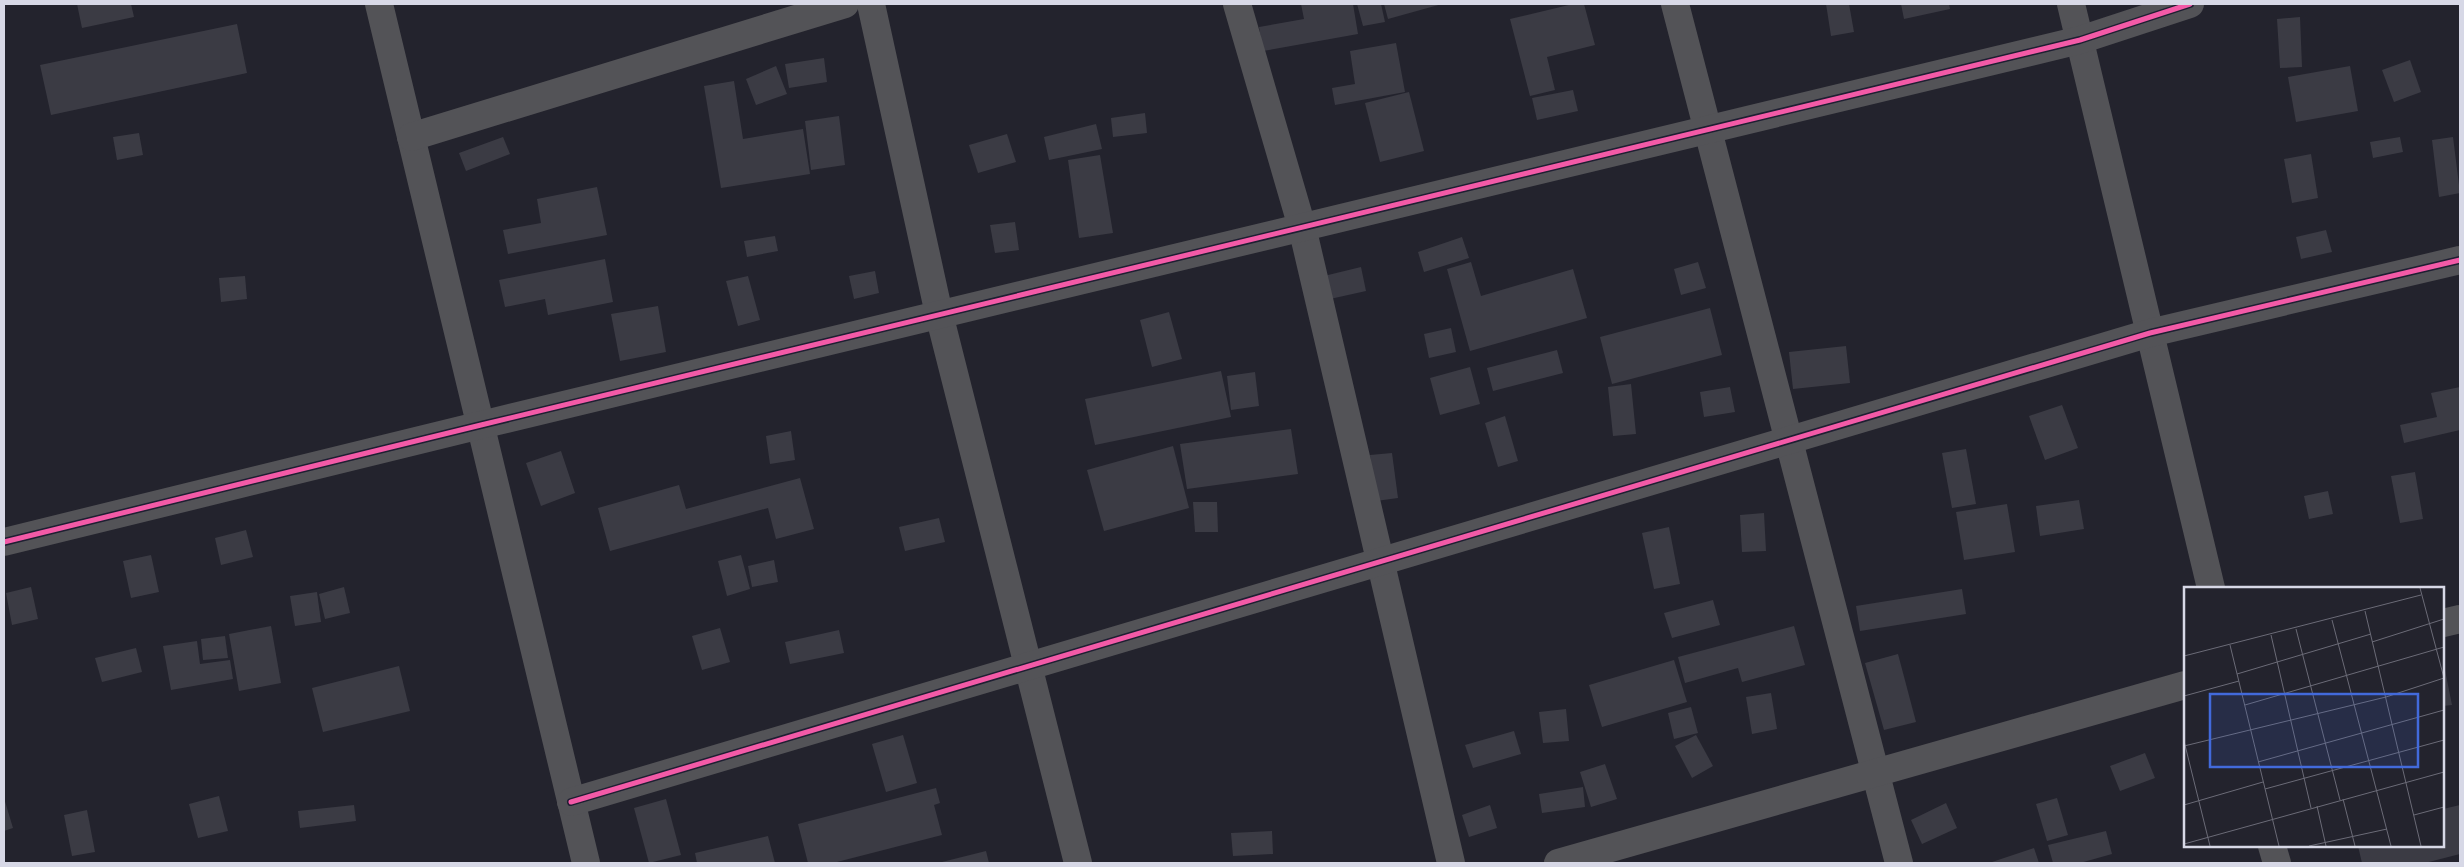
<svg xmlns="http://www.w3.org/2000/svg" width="2464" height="867" font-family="Ubuntu,sans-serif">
  <rect width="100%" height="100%" fill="#23232d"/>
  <g fill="#3b3b44">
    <polygon points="77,4 131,4 134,17 82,28"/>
    <polygon points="1301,4 1353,4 1358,34 1263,51 1259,27 1304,19"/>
    <polygon points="1357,4 1381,4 1385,22 1363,26"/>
    <polygon points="1384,4 1442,4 1388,19"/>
    <polygon points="1573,4 1584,4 1595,45 1547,57 1555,90 1530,96 1510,19"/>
    <polygon points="1826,4 1849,4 1854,32 1831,36"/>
    <polygon points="1901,4 1949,4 1950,9 1904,19"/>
    <polygon points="2300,17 2302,67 2280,68 2277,19"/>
    <polygon points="237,24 247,73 51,115 40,65"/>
    <polygon points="1396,43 1405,92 1335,105 1332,88 1355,84 1350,51"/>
    <polygon points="824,58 827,82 789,88 785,64"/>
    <polygon points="2410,60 2421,92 2394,102 2382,70"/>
    <polygon points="776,66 787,94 756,105 746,79"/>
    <polygon points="2350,66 2358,111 2296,122 2288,77"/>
    <polygon points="734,81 743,139 803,129 810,174 721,188 704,86"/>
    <polygon points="1573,90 1578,111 1537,120 1532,98"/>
    <polygon points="1409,92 1424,151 1380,162 1365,103"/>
    <polygon points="1145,113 1147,133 1113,137 1111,118"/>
    <polygon points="839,116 845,165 811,170 805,121"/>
    <polygon points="1096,124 1102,149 1049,160 1044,137"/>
    <polygon points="139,133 143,155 117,160 113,137"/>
    <polygon points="1007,134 1016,162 978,173 969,145"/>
    <polygon points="503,137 510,154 466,171 459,153"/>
    <polygon points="2400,137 2403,152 2373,158 2370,142"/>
    <polygon points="2453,137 2460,193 2439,197 2432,140"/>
    <polygon points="2311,154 2318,198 2292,203 2284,159"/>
    <polygon points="1100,155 1113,233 1079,238 1068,160"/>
    <polygon points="597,187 607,235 508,254 503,230 541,223 537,199"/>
    <polygon points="1015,222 1019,250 995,253 990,225"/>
    <polygon points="2326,230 2332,252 2301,259 2296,237"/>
    <polygon points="775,236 778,251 747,257 744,241"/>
    <polygon points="1462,237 1469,258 1424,272 1418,252"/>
    <polygon points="605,259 613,302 548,315 545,299 505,307 499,280"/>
    <polygon points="1471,262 1481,296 1573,269 1587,318 1470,351 1447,269"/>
    <polygon points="1698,262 1706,288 1681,295 1674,269"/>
    <polygon points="1361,267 1366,291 1330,299 1324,276"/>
    <polygon points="875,271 879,293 854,299 849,276"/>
    <polygon points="245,276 247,299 221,302 219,278"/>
    <polygon points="748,276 760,320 738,326 726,281"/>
    <polygon points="658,306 666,352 620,361 611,314"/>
    <polygon points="1710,308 1722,355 1612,384 1600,337"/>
    <polygon points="1169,312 1182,359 1152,367 1140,320"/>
    <polygon points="1451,328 1456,352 1429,358 1424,334"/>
    <polygon points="1846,346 1850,383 1793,389 1789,352"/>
    <polygon points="1557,350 1563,373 1493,391 1487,368"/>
    <polygon points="1470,367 1480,404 1440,415 1430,378"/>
    <polygon points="1221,371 1231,417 1095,445 1085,399"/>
    <polygon points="1255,372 1259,406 1231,410 1227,376"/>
    <polygon points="1631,384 1636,434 1613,436 1608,387"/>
    <polygon points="1730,387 1735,412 1704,417 1700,392"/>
    <polygon points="2460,387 2460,430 2404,443 2400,425 2437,417 2431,393"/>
    <polygon points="2062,405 2078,448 2045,460 2029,416"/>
    <polygon points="1505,416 1518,461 1498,467 1485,423"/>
    <polygon points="1291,429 1298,474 1187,489 1180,444"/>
    <polygon points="791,431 795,460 770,464 766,436"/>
    <polygon points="1173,446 1189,508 1104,531 1087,470"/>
    <polygon points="1966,449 1976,504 1952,508 1942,453"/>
    <polygon points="561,451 575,493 541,506 526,463"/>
    <polygon points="1392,453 1398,498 1376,501 1370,455"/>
    <polygon points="2415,472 2423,519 2400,523 2391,476"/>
    <polygon points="800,478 814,529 776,539 768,508 610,551 598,508 679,485 686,509"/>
    <polygon points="2328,491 2333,514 2309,519 2304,496"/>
    <polygon points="2079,500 2084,529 2040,536 2036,506"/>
    <polygon points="1193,502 1217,502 1218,532 1195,532"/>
    <polygon points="2007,504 2015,552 1964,560 1956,512"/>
    <polygon points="1764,513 1766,551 1742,552 1740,515"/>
    <polygon points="939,518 945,542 905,551 899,527"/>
    <polygon points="1669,527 1680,584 1654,589 1642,533"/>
    <polygon points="246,530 253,557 221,565 215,538"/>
    <polygon points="151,555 159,592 131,598 123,561"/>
    <polygon points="741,555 750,589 727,596 718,561"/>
    <polygon points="774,560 778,582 752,587 748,566"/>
    <polygon points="31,587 38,619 12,625 6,593"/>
    <polygon points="344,587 350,613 325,619 319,594"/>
    <polygon points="1962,589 1966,614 1860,631 1856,606"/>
    <polygon points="317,592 321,622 295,626 290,596"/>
    <polygon points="1713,600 1720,625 1672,638 1664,613"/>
    <polygon points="271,626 281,683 239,691 229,634"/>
    <polygon points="1794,626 1805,665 1742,682 1738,668 1685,683 1678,657"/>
    <polygon points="720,628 730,662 702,670 692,636"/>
    <polygon points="839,630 844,653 790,664 785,642"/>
    <polygon points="225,636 228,658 203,660 201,639"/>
    <polygon points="197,641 200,664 230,660 233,679 171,690 163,646"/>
    <polygon points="136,648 142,672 102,682 95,658"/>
    <polygon points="1898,654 1916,722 1884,730 1865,663"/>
    <polygon points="1674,660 1687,702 1602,727 1589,685"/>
    <polygon points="399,666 410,711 323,732 312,688"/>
    <polygon points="2445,670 2452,705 2443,706 2443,671"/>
    <polygon points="1771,693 1777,729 1752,734 1746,697"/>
    <polygon points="1691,707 1698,733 1674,739 1668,713"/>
    <polygon points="1566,709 1569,741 1543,743 1539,712"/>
    <polygon points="1514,731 1521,754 1473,768 1465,745"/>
    <polygon points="903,735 917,783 886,792 872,744"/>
    <polygon points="1696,735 1713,766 1692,778 1675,746"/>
    <polygon points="2145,753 2155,778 2120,791 2110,766"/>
    <polygon points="1605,764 1617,799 1591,807 1580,772"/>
    <polygon points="1583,787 1585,807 1542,813 1539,794"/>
    <polygon points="936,788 940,803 934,805 942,835 833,863 808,863 798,824"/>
    <polygon points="219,796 228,831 198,838 189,804"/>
    <polygon points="4,798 13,828 4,831"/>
    <polygon points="2057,798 2068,835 2047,841 2036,804"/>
    <polygon points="666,799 681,855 649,863 634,808"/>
    <polygon points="1946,803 1957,828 1922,844 1911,820"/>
    <polygon points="354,805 356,821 300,828 298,811"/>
    <polygon points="1490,805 1497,828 1469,837 1462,815"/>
    <polygon points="2460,805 2460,854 2425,863 2362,863 2358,846 2443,846 2443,809"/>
    <polygon points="87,810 95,852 72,856 64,815"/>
    <polygon points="1272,831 1273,854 1233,856 1231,833"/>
    <polygon points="2106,831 2112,854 2080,863 2053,863 2048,845"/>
    <polygon points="768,836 775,863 697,863 695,853"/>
    <polygon points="2034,848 2039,863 1989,863"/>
    <polygon points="986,851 989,863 938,863"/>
  </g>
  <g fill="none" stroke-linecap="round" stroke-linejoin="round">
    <g stroke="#535357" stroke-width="28">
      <polyline points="379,4 586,863"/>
      <polyline points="871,4 939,314 1078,863"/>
      <polyline points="1237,4 1302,227 1451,863"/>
      <polyline points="1675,4 1899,863"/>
      <polyline points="2071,4 2211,588"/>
      <polyline points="411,137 845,4"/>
      <polyline points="4,542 481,425 2080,40 2190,4"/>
      <polyline points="2443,623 2460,619"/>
      <polyline points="571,802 2150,333 2460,260"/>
      <polyline points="2272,846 2277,863"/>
      <polyline points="1558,863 2185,685"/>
    </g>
    <g stroke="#1e1f32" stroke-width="8">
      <g id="cycleway">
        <polyline points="4,542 481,425 2080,40 2190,4"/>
        <polyline points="571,802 2150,333 2460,260"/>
      </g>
    </g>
    <use href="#cycleway" stroke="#f35aa7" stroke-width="5"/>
  </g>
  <g transform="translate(2184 587)">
    <rect width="260" height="260" fill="#23232d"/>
    <path fill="none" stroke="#6b6b77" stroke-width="1" d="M236,1L260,91M181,24L237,259M148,33L207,259M112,42L156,213M87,48L127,221M188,55L260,32M46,58L95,259M0,69L237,8M53,87L187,47M0,109L55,94M61,118L260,60M0,154L26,259M0,159L202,110L260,91M74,175L260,123M81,202L260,153M159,212L171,259M0,218L79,195M133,219L142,259M230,228L260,220M0,257L260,185M125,259L203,242"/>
    <path fill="#426adb" fill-opacity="0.15" stroke="#426adb" stroke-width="2.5" d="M26,107H234V180H26Z"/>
    <rect width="260" height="260" fill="none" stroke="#d7d8e6" stroke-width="2.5"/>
  </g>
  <rect width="2464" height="867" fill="none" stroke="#d7d8e6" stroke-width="10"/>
</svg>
